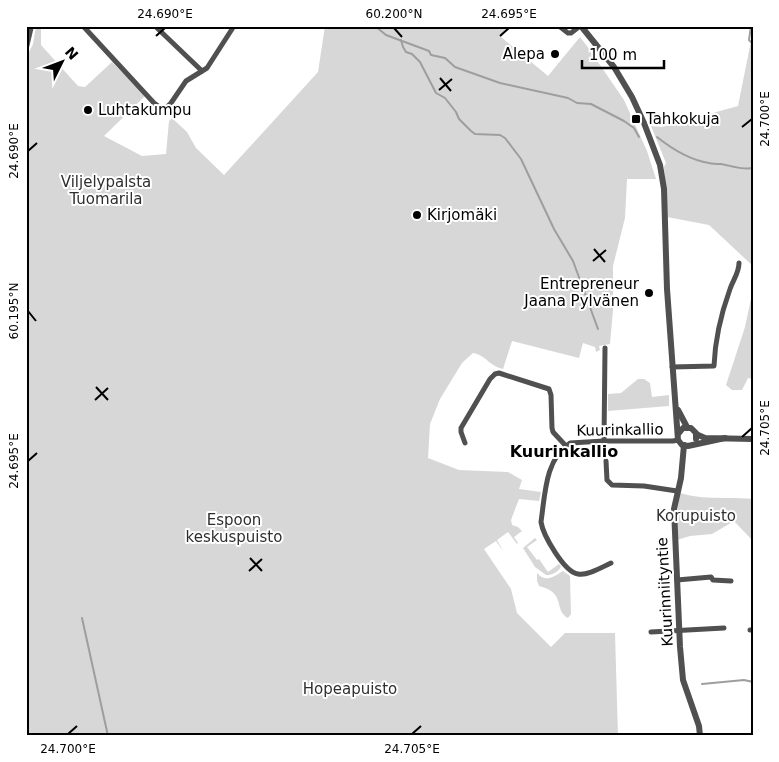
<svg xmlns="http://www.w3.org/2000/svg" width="779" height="762" font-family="'DejaVu Sans',sans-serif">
  <rect width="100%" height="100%" fill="#fff"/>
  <g fill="#d7d7d7">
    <path d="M36,26H41V45L78,86L85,87L112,62L145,96L104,136L142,156L166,154L169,121L172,118L187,132L196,148L224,175L318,72L325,26H510L501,37L548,76L580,37L587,46L624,100L647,151L656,179H627L625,218L613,266V310L610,344L599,346L600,350L596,352L595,347L583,343L579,358L512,341L503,369C489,366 486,355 473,353L462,363L440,399L430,424L428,458L459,470L508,472L522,480L519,489L541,492L539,501L519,499L511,520L512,525L518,527L522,531L514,537L518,543L517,544L508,532L497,540L504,552L496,541L484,549L511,589L517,613L551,647L565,633H615L618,736H26V58L33,44Z"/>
    <polygon points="753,31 753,266 709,225 667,217 664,167 666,163 651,126 662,127 738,106"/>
    <polygon points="753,289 753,379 748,378 742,390 732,390 726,385 745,327"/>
    <polygon points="638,379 644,379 650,383 652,397 669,395 669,406 608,411 608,394 621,393"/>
    <path d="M680,493C708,501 726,496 753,499V541L734,521L712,534L690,536L677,540L676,518Z"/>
    <path d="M535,538L537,540L527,547L537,560L539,559L548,572L559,564L561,566C560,571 551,576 546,575L535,567L523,548Z"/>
    <path d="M563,571L570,576L571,614L568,618C553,610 567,593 539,586L537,581V573C546,583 553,577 563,571Z"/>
  </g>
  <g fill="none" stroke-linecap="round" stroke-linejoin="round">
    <g stroke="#9e9e9e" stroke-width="2">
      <polyline points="375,26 386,35 429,51 431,55 445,58 455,67 500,83 568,98 577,103 591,104 624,121 634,128 639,137"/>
      <polyline points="751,26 749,40 753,44"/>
      <polyline points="401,40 403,47 406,52 412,54 420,62 436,93 445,98 456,112 459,119 471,131 475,134 500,135 505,138 521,159 554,229 573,261 598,329"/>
      <path d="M657,137C672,149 690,160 709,163C713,164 717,164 721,164C732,166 742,170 753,168"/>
      <polyline points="82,618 108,736"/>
      <polyline points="702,684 744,680 753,682"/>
      <polyline points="26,735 34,736"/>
    </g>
    <g stroke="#505050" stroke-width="5">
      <polyline points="83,26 154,103 162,109 166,108 171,103 186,81 207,68 234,26"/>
      <polyline points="155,26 202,71"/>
      <polyline points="559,26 568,33 571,33 580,26"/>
      <path d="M672,367L714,366C715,339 721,314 730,289C733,280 739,273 739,263"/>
      <polyline points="604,441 605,348"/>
      <polyline points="465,443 461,432 461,428 490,379 495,374 499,373 549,389 551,395 552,428 553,432 566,446"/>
      <polyline points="606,461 607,480 612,485 644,486 677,491"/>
      <path d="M611,563C602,567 588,576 578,574C564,572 543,535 541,522C545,495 545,459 570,443L604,441H673L678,440"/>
      <polyline points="677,580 711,577 713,580 731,581"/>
      <polyline points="750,630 753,630"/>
      <polyline points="651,632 724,628"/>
    </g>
    <g stroke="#505050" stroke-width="6">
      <polyline points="581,26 614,67 632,97 644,123 660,165 664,189 667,289 678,440 682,445 688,446 725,438"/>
      <polyline points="26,47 31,26"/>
      <polyline points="678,410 687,427"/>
      <polyline points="679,433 683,428 691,428 696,433 696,439"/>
      <polyline points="696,434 705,438 753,439"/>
      <polyline points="684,445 681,478 674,509 680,647 683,680 699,726 700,736"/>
    </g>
  </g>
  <path fill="none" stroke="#000" stroke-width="2" d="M394,28L402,37M156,36L165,28M500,36L509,28M440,78L451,91M439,90L452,79M742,127L752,119M28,151L37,143M594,249L605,262M593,261L606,250M28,311L36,321M96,387L108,400M95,400L108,388M742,437L752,428M28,461L37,453M250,558L262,571M249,571L262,559M68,734L77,726M412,734L421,726"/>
  <g fill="#000" stroke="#fff" stroke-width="2">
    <circle cx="555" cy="54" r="5"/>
    <circle cx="88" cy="110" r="5"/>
    <rect x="631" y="114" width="10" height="10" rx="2.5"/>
    <circle cx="417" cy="215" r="5"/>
    <circle cx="649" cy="293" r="5"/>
  </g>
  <g text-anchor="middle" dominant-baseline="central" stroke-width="4" stroke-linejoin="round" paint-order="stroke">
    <g font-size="15" fill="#000" stroke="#fff" text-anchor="start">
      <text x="545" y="54" text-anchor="end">Alepa</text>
      <text x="98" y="110">Luhtakumpu</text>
      <text x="646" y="119">Tahkokuja</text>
      <text x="427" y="215">Kirjomäki</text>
      <text x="639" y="284" text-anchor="end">Entrepreneur<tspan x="639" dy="17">Jaana Pylvänen</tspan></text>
    </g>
    <g font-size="15" fill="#2e2e2e" stroke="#fff">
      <text x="106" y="182">Viljelypalsta<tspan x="106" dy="17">Tuomarila</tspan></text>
      <text x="696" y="516">Korupuisto</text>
      <text x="234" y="520">Espoon<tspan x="234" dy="17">keskuspuisto</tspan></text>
      <text x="350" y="689">Hopeapuisto</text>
    </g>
    <g font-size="15" fill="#000" stroke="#fff">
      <text transform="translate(620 430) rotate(-1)">Kuurinkallio</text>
      <text transform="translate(665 592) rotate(-93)">Kuurinniityntie</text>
    </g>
    <g font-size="16" font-weight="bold" fill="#000" stroke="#fff">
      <text x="564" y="451">Kuurinkallio</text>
    </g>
  </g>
  <rect width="779" height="762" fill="none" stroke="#ffffff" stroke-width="55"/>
  <g transform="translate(62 62) rotate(48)" stroke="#ffffff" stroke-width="4" paint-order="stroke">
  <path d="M0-4L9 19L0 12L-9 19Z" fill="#000000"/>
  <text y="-8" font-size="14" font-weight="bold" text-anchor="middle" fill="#000000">N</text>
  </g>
  <path d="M582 60v8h82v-8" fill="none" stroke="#000000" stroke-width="2.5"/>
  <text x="589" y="60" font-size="15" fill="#000000" stroke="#ffffff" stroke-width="4" paint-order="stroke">100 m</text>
  <rect x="28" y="28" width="724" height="706" fill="none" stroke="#000" stroke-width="2"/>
  <g font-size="12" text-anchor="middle" fill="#000">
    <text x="165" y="18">24.690°E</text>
    <text x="394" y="18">60.200°N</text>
    <text x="509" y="18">24.695°E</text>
    <text transform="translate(765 119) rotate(-90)" y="4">24.700°E</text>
    <text transform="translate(14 151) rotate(-90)" y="4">24.690°E</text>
    <text transform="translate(14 311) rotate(-90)" y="4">60.195°N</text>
    <text transform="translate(765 428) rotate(-90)" y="4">24.705°E</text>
    <text transform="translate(14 461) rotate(-90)" y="4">24.695°E</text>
    <text x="68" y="753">24.700°E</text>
    <text x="412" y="753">24.705°E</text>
  </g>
</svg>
